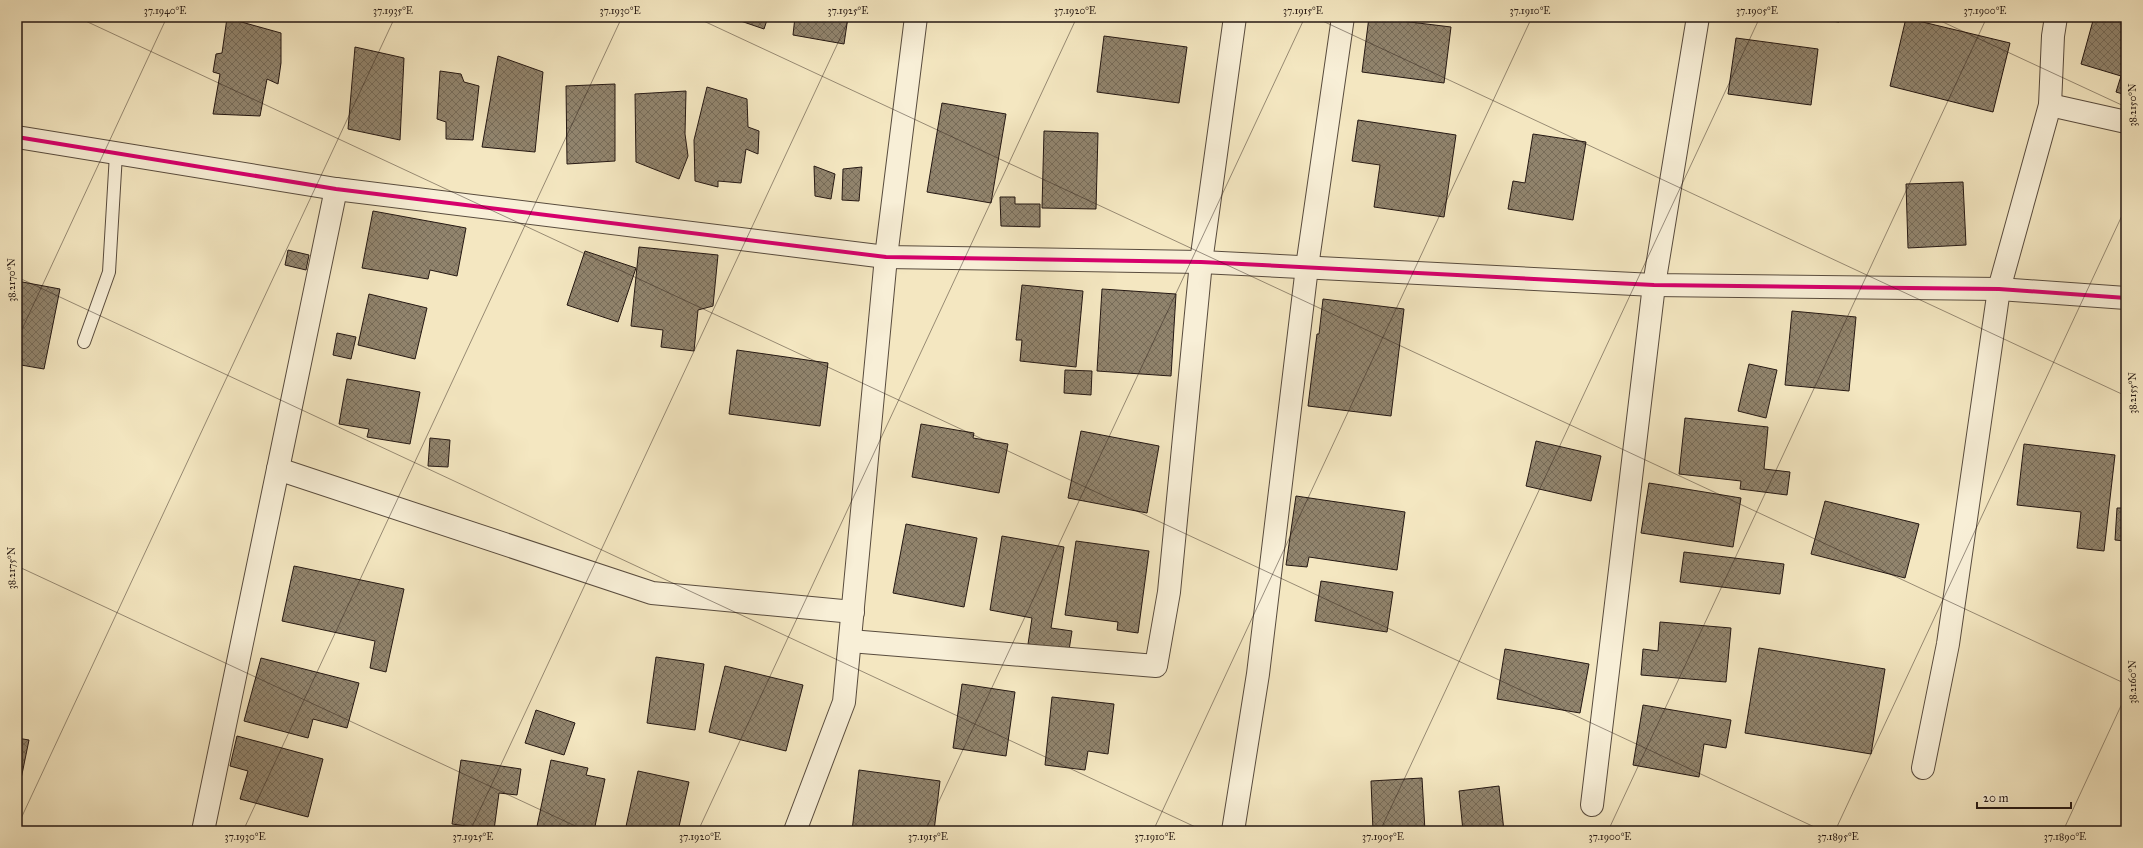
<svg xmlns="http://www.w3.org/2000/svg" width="2143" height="848" font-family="'IM FELL Great Primer',serif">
  <defs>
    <pattern id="building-cross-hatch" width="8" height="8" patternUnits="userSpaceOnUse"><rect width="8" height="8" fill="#91846d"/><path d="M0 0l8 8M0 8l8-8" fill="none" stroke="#766b58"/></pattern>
  </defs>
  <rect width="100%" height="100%" fill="#f4e7c1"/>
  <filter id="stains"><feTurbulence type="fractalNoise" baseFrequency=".005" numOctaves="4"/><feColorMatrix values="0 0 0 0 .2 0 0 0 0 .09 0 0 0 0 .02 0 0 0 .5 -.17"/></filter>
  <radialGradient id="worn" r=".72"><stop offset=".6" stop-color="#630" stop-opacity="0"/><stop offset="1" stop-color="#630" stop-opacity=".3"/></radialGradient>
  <g fill="url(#building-cross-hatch)" stroke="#251813">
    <polygon points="729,17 768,17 764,29"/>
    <polygon points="795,17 848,17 844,44 793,35"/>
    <polygon points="1369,17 1451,27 1444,83 1362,72"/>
    <polygon points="1801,17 1839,17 1839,22"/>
    <polygon points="2094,17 2126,17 2126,95 2116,92 2121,76 2081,64"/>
    <polygon points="227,18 281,33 281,63 278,84 267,79 260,116 213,114 220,74 213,72 216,54 222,53"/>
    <polygon points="1906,18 2010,43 1993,112 1890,86"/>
    <polygon points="1104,36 1187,47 1179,103 1097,92"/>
    <polygon points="1736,38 1818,49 1811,105 1728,94"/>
    <polygon points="355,47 404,58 400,140 348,129"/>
    <polygon points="498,56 543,72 535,152 482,147"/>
    <polygon points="440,71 461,74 464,82 479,86 473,140 446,139 446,122 437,119"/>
    <polygon points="615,84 615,161 567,164 566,86"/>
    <polygon points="707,87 747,99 748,127 759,131 758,154 746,149 741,183 718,181 718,187 695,181 694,140"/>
    <polygon points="686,91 685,134 688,156 679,179 636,162 635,94"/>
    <polygon points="942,103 1006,114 991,203 927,192"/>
    <polygon points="1358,120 1456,135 1444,217 1374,207 1380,165 1352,161"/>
    <polygon points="1044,131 1098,133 1096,209 1042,208"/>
    <polygon points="1533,134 1586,142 1573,220 1508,209 1513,181 1525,183"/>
    <polygon points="814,166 835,174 831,199 815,196"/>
    <polygon points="862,167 859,201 842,200 843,169"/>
    <polygon points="1963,182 1966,245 1908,248 1906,184"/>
    <polygon points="1000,197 1015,197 1015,204 1040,204 1040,227 1001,226"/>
    <polygon points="373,211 466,228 457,276 430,270 428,279 362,268"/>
    <polygon points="639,247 718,255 713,306 698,310 694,351 661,347 663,330 631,326"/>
    <polygon points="288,250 309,255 306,270 285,265"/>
    <polygon points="585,251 636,268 618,322 567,305"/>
    <polygon points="17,281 60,289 44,369 21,365 22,358 17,357"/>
    <polygon points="1022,285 1083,291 1076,367 1020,361 1022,340 1016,340"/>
    <polygon points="1102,289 1176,294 1171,376 1097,371"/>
    <polygon points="369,294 427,308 415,359 358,345"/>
    <polygon points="1323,299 1404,309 1391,416 1308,406 1317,334 1319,334"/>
    <polygon points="1792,311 1856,317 1849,391 1785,385"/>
    <polygon points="337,333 356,337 351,359 333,355"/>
    <polygon points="737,350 828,363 820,426 729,414"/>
    <polygon points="1749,364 1777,370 1766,418 1738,411"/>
    <polygon points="1065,370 1092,371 1091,395 1064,393"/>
    <polygon points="347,379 420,392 410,444 367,437 369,429 339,424"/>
    <polygon points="1685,418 1768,427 1764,469 1790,472 1787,495 1740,489 1741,481 1679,474"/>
    <polygon points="921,424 974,433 973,438 1008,444 999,493 912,477"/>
    <polygon points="1081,431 1159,446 1147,513 1068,498"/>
    <polygon points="430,438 450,440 448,467 428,466"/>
    <polygon points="1536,441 1601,456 1591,501 1526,486"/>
    <polygon points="2024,444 2115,455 2104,551 2077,548 2081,512 2017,505"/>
    <polygon points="1649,483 1741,498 1733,547 1641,533"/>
    <polygon points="1296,496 1405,512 1397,570 1309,557 1307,567 1286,565"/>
    <polygon points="1825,501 1919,524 1905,578 1811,554"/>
    <polygon points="2117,508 2126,508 2126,541 2115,540"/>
    <polygon points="906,524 977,538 964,607 893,593"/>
    <polygon points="1002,536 1064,547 1051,628 1072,631 1069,650 1028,644 1032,618 990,610"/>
    <polygon points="1076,541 1149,551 1138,633 1117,630 1118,622 1065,615"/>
    <polygon points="1684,552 1784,564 1780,594 1680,582"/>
    <polygon points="294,566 404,589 386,672 370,668 375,641 282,621"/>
    <polygon points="1321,581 1393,592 1387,632 1315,621"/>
    <polygon points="1660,622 1731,628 1726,682 1641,675 1643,649 1658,651"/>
    <polygon points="1759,648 1885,669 1871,754 1745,733"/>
    <polygon points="1505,649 1589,664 1580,713 1497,699"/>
    <polygon points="656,657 704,664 695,730 647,723"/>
    <polygon points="261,658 359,683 347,728 313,719 308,738 244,721"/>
    <polygon points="725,666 803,685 786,751 709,732"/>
    <polygon points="962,684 1015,692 1006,756 953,748"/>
    <polygon points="1052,697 1114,704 1108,754 1088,751 1085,770 1045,765"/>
    <polygon points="1643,705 1731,720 1726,748 1704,744 1699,777 1633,765"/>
    <polygon points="536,710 575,723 564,755 525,743"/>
    <polygon points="237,736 323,759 308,817 240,799 248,771 230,766"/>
    <polygon points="17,738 29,740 21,779 17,778"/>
    <polygon points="461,760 521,769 517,795 499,793 494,830 452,824"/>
    <polygon points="551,760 588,768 586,775 605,779 594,831 536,831"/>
    <polygon points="859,770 940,781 934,831 852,831"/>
    <polygon points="638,771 689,782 678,831 625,831"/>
    <polygon points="1422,778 1425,831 1373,831 1371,781"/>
    <polygon points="1499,786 1504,831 1463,831 1459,791"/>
  </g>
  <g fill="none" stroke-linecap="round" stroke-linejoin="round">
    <g stroke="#594c3e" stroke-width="14">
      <polyline id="service" points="84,342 109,272 116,154"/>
    </g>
    <g stroke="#594c3e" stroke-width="24">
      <g id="minor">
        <polyline points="2050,105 2126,122"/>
        <polyline points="17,137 336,189 886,257 1201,262 1654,285 1999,289 2126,298"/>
        <polyline points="278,469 652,593 853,612"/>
        <polyline points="850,641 1156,666 1169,592 1201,262 1235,17"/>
        <polyline points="1923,768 1948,644 1999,289 2050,105 2053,36 2056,17"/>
        <polyline points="1592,805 1654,285 1698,17"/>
        <polyline points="205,831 203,831 336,189"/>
        <polyline points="795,831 844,702 886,257 916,17"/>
        <polyline points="1233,831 1258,674 1307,267 1343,17"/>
      </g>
    </g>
    <use href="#service" stroke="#f8efd7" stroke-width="12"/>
    <use href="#minor" stroke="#f8efd7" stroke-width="22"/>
    <g stroke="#f8efd7" stroke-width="6">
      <polyline id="cycleway" points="17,137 336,189 886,257 1201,262 1654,285 1999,289 2126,298"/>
    </g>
    <use href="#cycleway" stroke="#d6006c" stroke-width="4"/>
  </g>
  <path fill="none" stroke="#251813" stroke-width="1" stroke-opacity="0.45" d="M77,17L1823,831M695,17L2126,684M1314,17L2126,396M1932,17L2126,107M17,277L1204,831M17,340L167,17M17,566L586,831M17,827L395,17M243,831L622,17M470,831L850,17M698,831L1077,17M925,831L1305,17M1153,831L1532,17M1380,831L1760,17M1608,831L1987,17M1835,831L2126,207M2063,831L2126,695"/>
  <rect width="2143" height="848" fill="none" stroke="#f4e7c1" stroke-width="44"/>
  <path d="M1977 802v6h94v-6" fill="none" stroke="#251813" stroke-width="2"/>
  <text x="1983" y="802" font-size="12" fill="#251813" stroke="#f8efd7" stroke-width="3" paint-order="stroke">20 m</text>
  <rect x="22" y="22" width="2099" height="804" fill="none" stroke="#251813" stroke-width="1.5"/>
  <g font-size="10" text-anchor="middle" fill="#251813">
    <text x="165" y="14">37.1940°E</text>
    <text x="393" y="14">37.1935°E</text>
    <text x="620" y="14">37.1930°E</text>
    <text x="848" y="14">37.1925°E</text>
    <text x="1075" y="14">37.1920°E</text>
    <text x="1303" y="14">37.1915°E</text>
    <text x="1530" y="14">37.1910°E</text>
    <text x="1757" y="14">37.1905°E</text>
    <text x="1985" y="14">37.1900°E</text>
    <text transform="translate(2132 105) rotate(-90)" y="4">38.2150°N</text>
    <text transform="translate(11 280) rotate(-90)" y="4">38.2170°N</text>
    <text transform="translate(2132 393) rotate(-90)" y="4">38.2155°N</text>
    <text transform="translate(11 568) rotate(-90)" y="4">38.2175°N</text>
    <text transform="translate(2132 682) rotate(-90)" y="4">38.2160°N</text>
    <text x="245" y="840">37.1930°E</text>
    <text x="473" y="840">37.1925°E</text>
    <text x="700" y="840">37.1920°E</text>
    <text x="928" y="840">37.1915°E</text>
    <text x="1155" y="840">37.1910°E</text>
    <text x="1383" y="840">37.1905°E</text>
    <text x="1610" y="840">37.1900°E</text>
    <text x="1838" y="840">37.1895°E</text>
    <text x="2065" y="840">37.1890°E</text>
  </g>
  <rect width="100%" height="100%" filter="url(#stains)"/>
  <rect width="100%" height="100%" fill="url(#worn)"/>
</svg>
